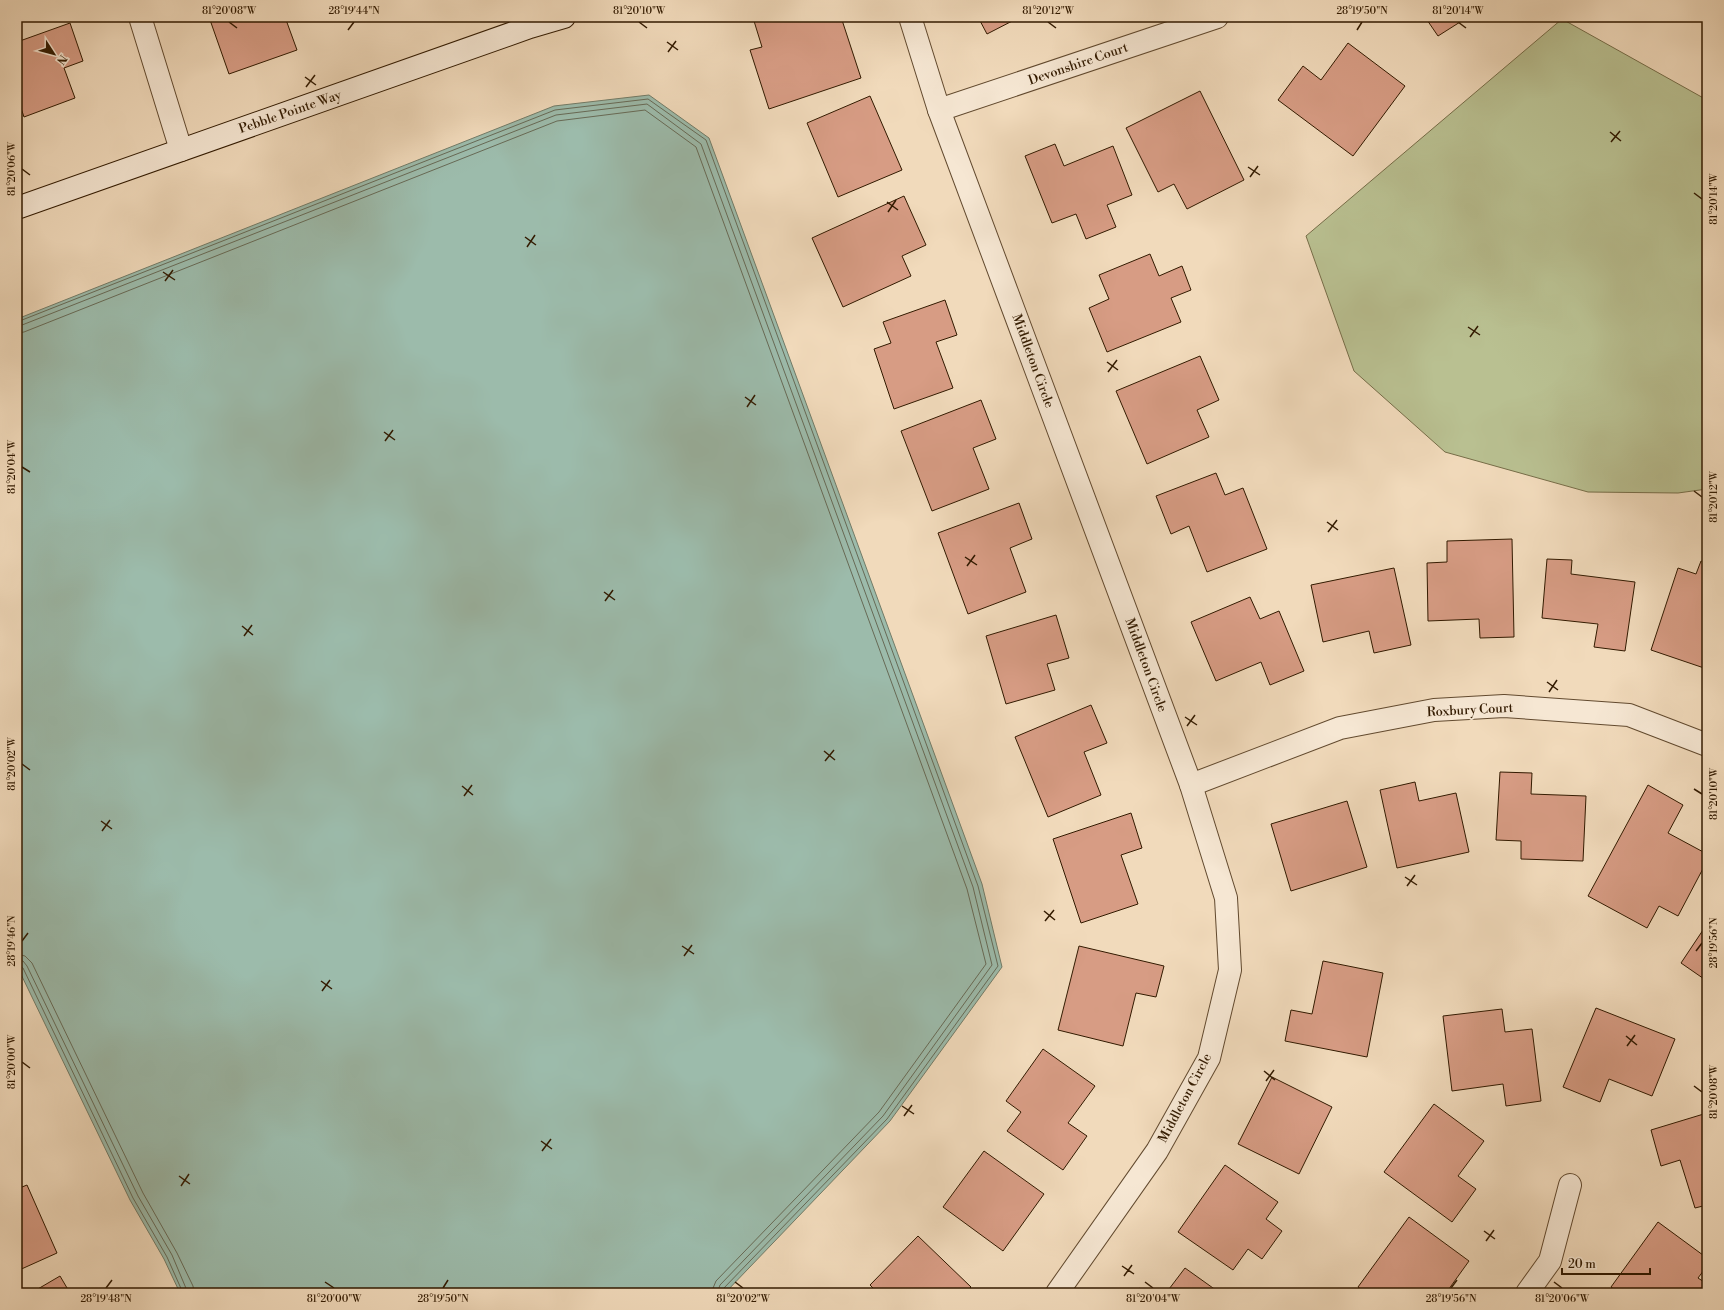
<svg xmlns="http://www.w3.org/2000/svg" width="1724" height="1310" font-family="'Libre Bodoni',serif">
  <rect width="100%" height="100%" fill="#f1dabb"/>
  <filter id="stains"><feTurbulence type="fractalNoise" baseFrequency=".005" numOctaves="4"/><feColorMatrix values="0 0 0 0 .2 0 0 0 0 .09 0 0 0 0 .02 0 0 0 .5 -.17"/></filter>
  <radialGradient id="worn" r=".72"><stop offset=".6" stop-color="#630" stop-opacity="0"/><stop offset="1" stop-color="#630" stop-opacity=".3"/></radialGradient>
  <polygon fill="#b9c091" stroke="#766d48" points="1562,19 1707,100 1707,489 1678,493 1588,492 1445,452 1354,371 1306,236"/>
  <polygon fill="#9cbbab" stroke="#727b67" points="649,95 709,138 982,884 1002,967 890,1121 725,1293 180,1293 164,1259 130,1200 17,966 17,319 554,106"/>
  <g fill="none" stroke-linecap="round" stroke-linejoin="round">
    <g stroke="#676a56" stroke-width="1">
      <polyline points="17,322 555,110 648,99 706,140 978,886 998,966 887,1119 723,1289 722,1293"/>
      <polyline points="17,327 556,115 647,104 701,144 973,887 992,965 883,1116 720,1285 717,1293"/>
      <polyline points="17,333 24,332 557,121 645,110 696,147 967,889 986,964 879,1112 716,1281 711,1293"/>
      <polyline points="17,954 25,956 32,963 143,1193 177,1253 193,1286 194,1293"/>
      <polyline points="17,960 23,961 27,966 138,1196 172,1255 188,1293"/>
      <polyline points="17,965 23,968 133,1198 167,1257 183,1293"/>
    </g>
  </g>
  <g fill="#d79c84" stroke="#321a00">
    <polygon points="209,17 285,17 297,50 229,74"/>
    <polygon points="767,17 841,17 861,78 769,109 750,50 762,47 754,21"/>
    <polygon points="978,17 1020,17 987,34"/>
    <polygon points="1425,17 1468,17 1438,36"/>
    <polygon points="70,23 83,61 64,68 75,98 24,117 17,96 17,42"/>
    <polygon points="1348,43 1405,86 1353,156 1278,100 1303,66 1321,80"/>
    <polygon points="1200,91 1244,180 1187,209 1174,184 1158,192 1126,128"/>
    <polygon points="870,96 902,170 838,197 807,123"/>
    <polygon points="1055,144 1064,166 1113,146 1132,195 1107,205 1116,227 1086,239 1076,214 1052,223 1025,156"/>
    <polygon points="904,196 926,245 902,256 911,276 843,307 812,238"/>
    <polygon points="1150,254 1159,276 1182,266 1191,290 1171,298 1181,322 1107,352 1089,308 1109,299 1099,275"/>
    <polygon points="945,300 957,335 936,342 953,388 894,409 874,349 891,343 883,322"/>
    <polygon points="1200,356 1219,400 1197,410 1209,437 1147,464 1116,391"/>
    <polygon points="981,400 996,439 973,448 989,489 932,511 901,431"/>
    <polygon points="1216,473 1225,495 1243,488 1267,549 1207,572 1189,526 1171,534 1156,496"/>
    <polygon points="1019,503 1032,539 1010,548 1026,592 968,614 938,533"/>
    <polygon points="1512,539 1514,637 1480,638 1479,619 1428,621 1427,563 1447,562 1447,541"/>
    <polygon points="1547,559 1572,560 1571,574 1635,582 1625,651 1594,647 1598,624 1542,618"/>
    <polygon points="1701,561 1707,563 1707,669 1651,650 1678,568 1696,574"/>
    <polygon points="1394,568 1411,645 1374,653 1369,631 1323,642 1311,585"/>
    <polygon points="1250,597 1260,619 1279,611 1304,671 1270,685 1261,662 1216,681 1191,622"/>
    <polygon points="1056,615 1069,658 1047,664 1055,690 1006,704 986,636"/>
    <polygon points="1091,705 1107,743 1084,752 1101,795 1048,817 1015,737"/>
    <polygon points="1500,772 1532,773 1531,794 1586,796 1583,861 1521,859 1521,841 1496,840"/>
    <polygon points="1415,782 1419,801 1456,793 1469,852 1397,868 1380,790"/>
    <polygon points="1648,785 1683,805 1668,833 1707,854 1707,861 1678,916 1659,906 1647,928 1588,896"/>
    <polygon points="1347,801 1367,867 1291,891 1271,824"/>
    <polygon points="1131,813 1142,848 1121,855 1138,904 1081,923 1053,839"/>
    <polygon points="1707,924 1707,981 1681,963"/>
    <polygon points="1079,946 1164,966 1156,997 1136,993 1123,1046 1058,1030"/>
    <polygon points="1323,961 1383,973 1367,1057 1285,1041 1291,1010 1312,1014"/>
    <polygon points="1596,1008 1675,1039 1652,1096 1609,1079 1600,1102 1563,1087"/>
    <polygon points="1502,1009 1505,1032 1532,1029 1541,1101 1506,1106 1503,1084 1452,1091 1443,1016"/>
    <polygon points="1043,1049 1095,1086 1068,1123 1087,1136 1063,1170 1007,1131 1021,1112 1006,1101"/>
    <polygon points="1272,1077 1332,1107 1299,1174 1238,1144"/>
    <polygon points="1434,1104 1484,1141 1458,1176 1476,1189 1452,1222 1384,1172"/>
    <polygon points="1707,1113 1707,1205 1695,1208 1680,1160 1661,1166 1651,1130"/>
    <polygon points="984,1151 1044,1194 1003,1251 943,1207"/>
    <polygon points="1225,1165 1278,1202 1266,1219 1282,1231 1262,1259 1248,1249 1233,1270 1178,1232"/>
    <polygon points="27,1185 57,1253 17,1271 17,1189"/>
    <polygon points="1409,1217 1469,1261 1446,1293 1366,1293 1358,1287"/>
    <polygon points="1658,1222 1707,1258 1707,1266 1698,1278 1707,1284 1707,1293 1619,1293 1611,1287"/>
    <polygon points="918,1236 971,1287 965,1293 878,1293 870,1285"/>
    <polygon points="1185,1268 1220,1293 1166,1293"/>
    <polygon points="60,1276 70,1293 31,1293"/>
    <polygon points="1139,1288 1146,1293 1136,1293"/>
  </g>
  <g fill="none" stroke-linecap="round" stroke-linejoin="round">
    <g stroke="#624a2f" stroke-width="24">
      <g id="street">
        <polyline points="140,17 181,150"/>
        <polyline points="910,17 939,110 1191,785 1226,898 1230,970 1209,1058 1157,1151 1057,1293"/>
        <polyline points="939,110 1217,17"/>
        <polyline points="1191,785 1340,728 1434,710 1504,706 1629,715 1707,745"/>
        <polyline points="1527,1293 1550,1261 1570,1185"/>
      </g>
    </g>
    <g stroke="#321a00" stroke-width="24">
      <polyline id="secondary" points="17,208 530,27 564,17"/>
    </g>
    <use href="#street" stroke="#f6e7d3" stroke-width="22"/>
    <use href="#secondary" stroke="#f6e7d3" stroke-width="22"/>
  </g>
  <path fill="none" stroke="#321a00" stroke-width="1.5" d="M229,22L237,28M639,22L647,28M1048,22L1056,28M1458,22L1466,28M348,30L354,22M1357,30L1362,22M667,42L678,50M668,52L676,41M305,77L316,85M306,87L315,75M1610,132L1621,141M1611,142L1620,131M1248,167L1260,175M22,169L30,175M1250,177L1258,166M1694,193L1702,199M887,202L898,210M888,212L896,200M525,237L536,245M527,247L535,235M163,272L175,280M165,281L173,270M1468,327L1480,335M1470,337L1478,326M1107,362L1118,370M1108,372L1117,360M745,397L756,405M747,407L755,395M384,432L395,440M385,441L393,430M22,467L30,472M1694,491L1702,497M1327,522L1338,530M1328,532L1337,520M965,557L977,565M967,566L975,555M604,592L615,600M605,601L613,590M242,626L253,635M244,636L252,625M1547,682L1558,690M1549,692L1557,680M1185,717L1197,725M1187,726L1195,715M824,751L835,760M825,761L834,750M22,764L30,770M462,786L473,795M1694,789L1702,794M464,796L472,785M101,821L112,829M102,831L110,820M1405,877L1417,885M1407,886L1415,875M1044,911L1055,920M1045,921L1054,910M22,941L28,933M682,946L694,954M1696,951L1702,943M684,956L692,945M321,981L332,989M322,991L330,980M1626,1036L1637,1045M1627,1046L1635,1035M22,1062L30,1068M1264,1071L1275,1080M1266,1081L1274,1070M1694,1086L1702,1092M902,1106L914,1114M904,1116L912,1105M541,1141L552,1149M542,1151L551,1139M179,1176L190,1184M181,1186L189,1174M1484,1231L1495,1239M1486,1241L1494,1230M1122,1266L1134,1274M1124,1276L1132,1265M325,1282L334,1288M735,1282L743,1288M1145,1282L1153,1288M1554,1282L1562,1288M106,1288L112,1280M443,1288L448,1280M1451,1288L1457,1280"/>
  <g text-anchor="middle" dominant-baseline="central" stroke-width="3.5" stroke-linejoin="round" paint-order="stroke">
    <g font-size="13" fill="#321a00" stroke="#f6e7d3">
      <text transform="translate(1078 64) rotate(-19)">Devonshire Court</text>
      <text transform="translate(290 112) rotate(-19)">Pebble Pointe Way</text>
      <text transform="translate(1033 361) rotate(70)">Middleton Circle</text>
      <text transform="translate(1146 665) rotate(70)">Middleton Circle</text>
      <text transform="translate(1470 710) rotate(-3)">Roxbury Court</text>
      <text transform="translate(1185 1098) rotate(-62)">Middleton Circle</text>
    </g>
  </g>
  <rect width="1724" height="1310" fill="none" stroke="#f1dabb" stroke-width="44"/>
  <g transform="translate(54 54) rotate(126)" stroke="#f6e7d3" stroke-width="3" paint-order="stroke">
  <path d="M0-3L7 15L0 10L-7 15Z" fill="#321a00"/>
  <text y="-6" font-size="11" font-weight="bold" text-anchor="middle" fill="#321a00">N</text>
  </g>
  <path d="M1562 1268v6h88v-6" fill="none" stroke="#321a00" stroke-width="2"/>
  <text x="1568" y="1268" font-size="12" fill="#321a00" stroke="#f6e7d3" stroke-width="3" paint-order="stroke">20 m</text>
  <rect x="22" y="22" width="1680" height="1266" fill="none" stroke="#321a00" stroke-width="1.5"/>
  <g font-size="10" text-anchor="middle" fill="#321a00">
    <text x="229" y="14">81°20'08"W</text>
    <text x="354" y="14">28°19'44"N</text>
    <text x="639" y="14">81°20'10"W</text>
    <text x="1048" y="14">81°20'12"W</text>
    <text x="1362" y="14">28°19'50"N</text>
    <text x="1458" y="14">81°20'14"W</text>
    <text transform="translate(11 169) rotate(-90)" y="4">81°20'06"W</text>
    <text transform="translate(1713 199) rotate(-90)" y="4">81°20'14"W</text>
    <text transform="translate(11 467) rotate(-90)" y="4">81°20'04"W</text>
    <text transform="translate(1713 497) rotate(-90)" y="4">81°20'12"W</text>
    <text transform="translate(11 764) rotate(-90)" y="4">81°20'02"W</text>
    <text transform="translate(1713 794) rotate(-90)" y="4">81°20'10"W</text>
    <text transform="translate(11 941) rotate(-90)" y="4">28°19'46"N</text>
    <text transform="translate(1713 943) rotate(-90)" y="4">28°19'56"N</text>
    <text transform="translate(11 1062) rotate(-90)" y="4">81°20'00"W</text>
    <text transform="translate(1713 1092) rotate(-90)" y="4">81°20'08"W</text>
    <text x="106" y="1302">28°19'48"N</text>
    <text x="334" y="1302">81°20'00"W</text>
    <text x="443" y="1302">28°19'50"N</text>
    <text x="743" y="1302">81°20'02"W</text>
    <text x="1153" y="1302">81°20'04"W</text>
    <text x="1451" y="1302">28°19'56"N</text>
    <text x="1562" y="1302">81°20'06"W</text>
  </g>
  <rect width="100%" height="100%" filter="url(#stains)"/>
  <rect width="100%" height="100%" fill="url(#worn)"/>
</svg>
